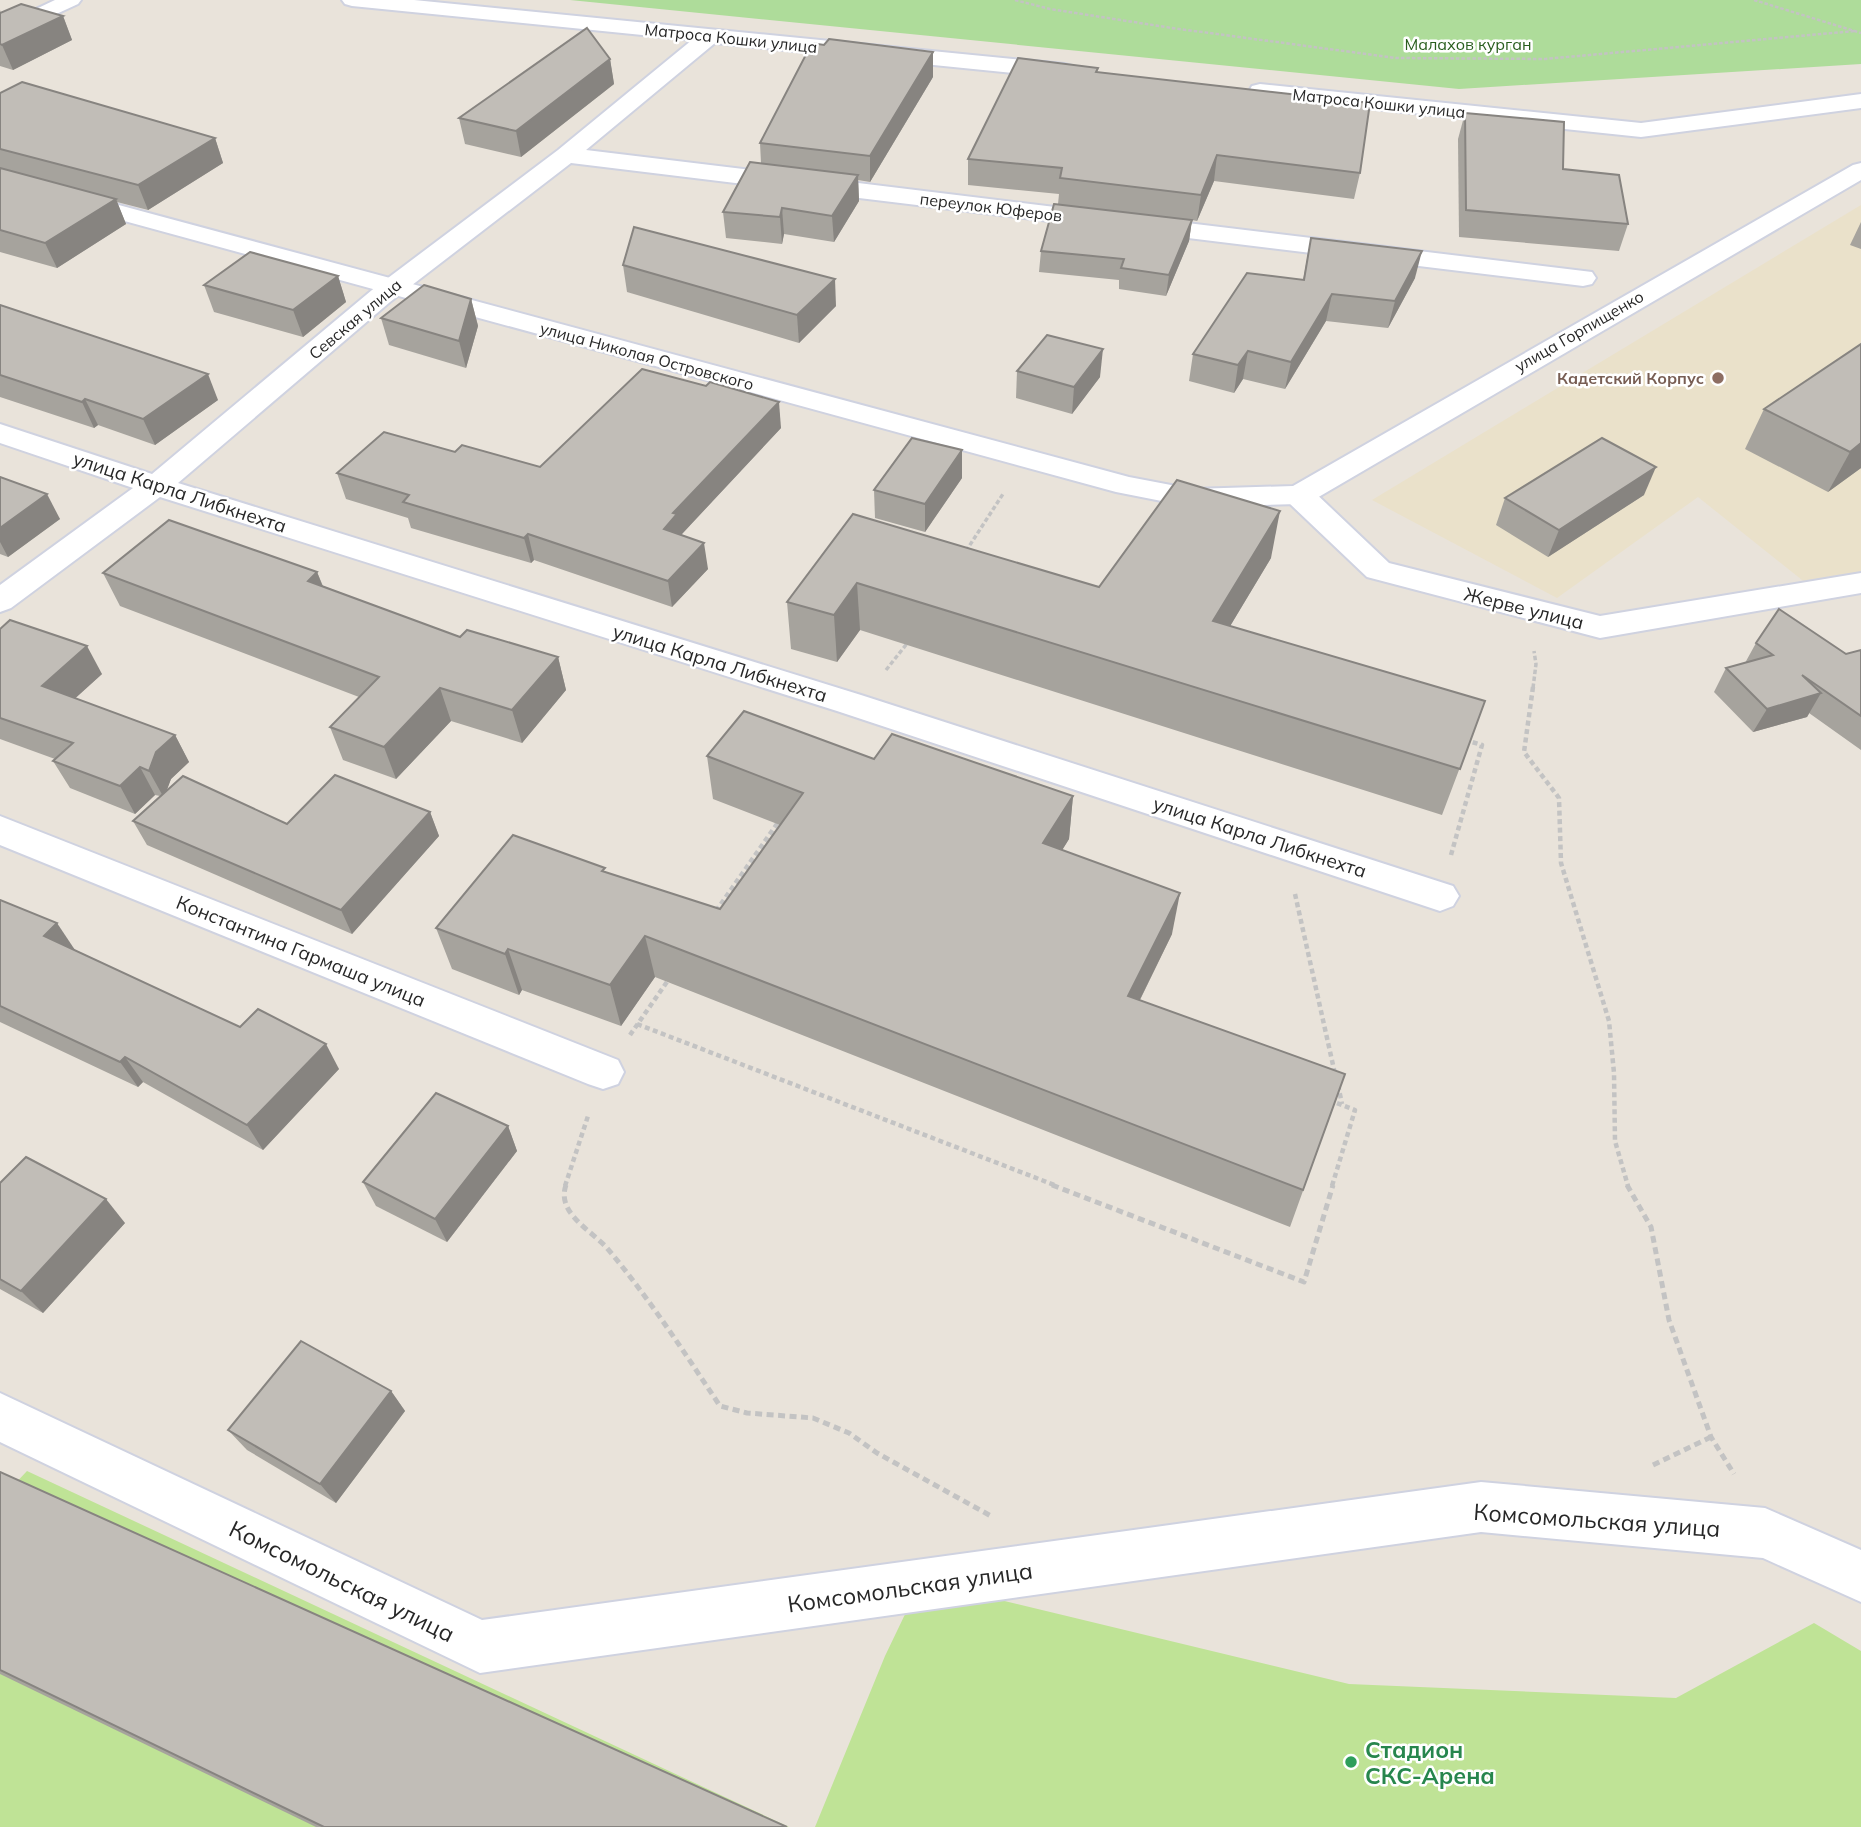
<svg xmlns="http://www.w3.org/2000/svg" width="1861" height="1827" font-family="Mulish,sans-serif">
  <rect width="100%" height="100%" fill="#e9e3da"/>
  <polygon fill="#eae1ca" points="1861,205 1861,572 1807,584 1698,497 1557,598 1372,500"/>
  <polygon fill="#aedc9a" points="570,0 1861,0 1861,64 1459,89"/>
  <g fill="#bfe396">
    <polygon points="27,1471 789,1827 0,1827 0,1482 11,1488"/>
    <polygon points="921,1581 1349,1684 1676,1698 1814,1623 1861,1651 1861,1827 815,1827 885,1656"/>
  </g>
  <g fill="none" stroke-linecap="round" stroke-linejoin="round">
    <g stroke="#cfd2e0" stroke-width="4">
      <g id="street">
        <polygon points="55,0 81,0 78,4 0,40 0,26"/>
        <polygon points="342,0 414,0 1064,64 1072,66 1075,71 1072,76 1064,78 715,43 586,150 1592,272 1596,278 1592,284 1583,286 571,163 390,302 178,483 861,695 1453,886 1459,896 1453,906 1440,911 837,711 160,497 11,608 0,612 0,585 133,488 0,443 0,424 152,474 372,290 558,150 692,40 352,6 345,4"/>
        <polygon points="1260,84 1641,123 1861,94 1861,108 1641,137 1252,96 1249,91 1252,86"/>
        <polygon points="1299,486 1310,488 1389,563 1600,616 1861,573 1861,593 1600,638 1367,577 1288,502 1284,495 1288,488"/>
        <polygon points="0,816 618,1060 624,1072 618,1084 603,1089 588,1084 0,845"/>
        <polygon points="0,1393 482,1620 1481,1482 1765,1508 1861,1550 1861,1602 1763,1558 1481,1532 480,1673 0,1442"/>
      </g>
    </g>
    <g stroke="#cfd2e0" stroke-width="4">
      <polygon id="secondary" points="1861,163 1861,180 1310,502 1299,504 1192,507 1116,492 0,187 0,173 1129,477 1192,489 1293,486 1853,165"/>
    </g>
    <g stroke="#c3c3c3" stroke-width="2.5" stroke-dasharray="3.5 2" stroke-linecap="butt">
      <polyline points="1015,0 1050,9 1172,28 1396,58 1545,59 1855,31"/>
      <polyline points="1754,0 1861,33"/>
    </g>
    <g stroke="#c3c3c3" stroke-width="3.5" stroke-dasharray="4.5 2.5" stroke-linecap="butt">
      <polyline points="966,551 1003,494"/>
      <polyline points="886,670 909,641"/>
      <polyline points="1533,688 1536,664 1534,651"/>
    </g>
    <g stroke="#c3c3c3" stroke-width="4.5" stroke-dasharray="5 3.5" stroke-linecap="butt">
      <polyline points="1533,687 1524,752 1559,798 1561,863 1609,1021 1614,1073 1615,1141 1628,1186"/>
      <polyline points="1451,855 1482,745 1465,740"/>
      <polyline points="1295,894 1335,1074"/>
      <polyline points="716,911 779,821"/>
      <polyline points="637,1024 1057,1186"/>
      <polyline points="630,1035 669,979"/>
      <polyline points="1338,1085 1342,1104"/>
      <polyline points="1329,1100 1355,1110 1332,1186"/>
      <polyline points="565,1186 588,1116"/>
    </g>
    <g stroke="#c3c3c3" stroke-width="5" stroke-dasharray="7 4.5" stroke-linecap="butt">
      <path d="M566,1185C556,1213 591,1230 607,1248C649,1298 684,1352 720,1406L747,1413L813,1418L849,1433L877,1453L991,1516"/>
      <polyline points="1052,1185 1304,1282 1333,1185"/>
      <polyline points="1627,1185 1651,1227 1669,1320 1711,1437 1734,1474"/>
      <polyline points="1653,1465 1711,1437"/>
    </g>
    <use href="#street" fill="#fff" fill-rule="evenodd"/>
    <use href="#secondary" fill="#fff" fill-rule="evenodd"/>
  </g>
  <g fill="#a6a39d">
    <polygon points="0,10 1,13 63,16 72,40 13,70 0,66"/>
    <polygon points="610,59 614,84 521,157 465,144 459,118"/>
    <polygon points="1098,72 1360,173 1354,199 1214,181 1197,221 1192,220 1189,241 1166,296 1119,289 1119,280 1039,272 1041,251 1058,204 1059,194 968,185 968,159"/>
    <polygon points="933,77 870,182 858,180 859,201 834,242 784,234 782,244 726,238 723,212 761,163 760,143"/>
    <polygon points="0,93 215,138 223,163 148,210 117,202 126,224 57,268 0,252"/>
    <polygon points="1465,113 1563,169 1628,224 1619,251 1459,237 1458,139"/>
    <polygon points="1861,222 1861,249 1850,245"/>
    <polygon points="1311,238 1415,278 1388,328 1326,321 1285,389 1243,379 1234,393 1189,381 1193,354 1303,280"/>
    <polygon points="623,265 836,306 799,343 627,292"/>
    <polygon points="338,276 346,302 303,337 214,312 204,285"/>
    <polygon points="471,299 478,326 466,368 389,345 381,318"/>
    <polygon points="0,305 218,400 155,445 98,425 94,428 0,397"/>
    <polygon points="1861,344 1861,468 1828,492 1745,449 1764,409"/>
    <polygon points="1017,371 1100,377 1072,414 1016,398"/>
    <polygon points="781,428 681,535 708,569 672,607 534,560 531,563 411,528 408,518 346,499 337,473 455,452 540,467"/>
    <polygon points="0,477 60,519 8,557 0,554"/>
    <polygon points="962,478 925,532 875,518 874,490"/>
    <polygon points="1644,495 1548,557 1496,525 1505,498"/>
    <polygon points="853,514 1099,587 1271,558 1230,626 1485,701 1442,815 860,630 837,662 791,649 787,602"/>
    <polygon points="317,572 323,586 460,637 558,657 566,690 522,743 451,721 396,779 343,760 330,727 359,697 120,606 103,573"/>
    <polygon points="0,629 102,674 75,698 175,735 189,762 171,779 166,791 287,824 430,812 439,836 352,934 147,845 133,821 160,796 155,795 135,814 70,788 53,761 55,759 0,739"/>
    <polygon points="1756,643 1846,654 1861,650 1861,750 1809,713 1807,717 1753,732 1714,692 1726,668 1745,663"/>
    <polygon points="707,756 874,759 1073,796 1069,839 1062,850 1172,934 1140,1000 1345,1074 1290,1227 655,977 621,1026 522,990 519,995 452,969 436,928 606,873 720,909 780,825 713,799"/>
    <polygon points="0,900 75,950 240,1027 339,1069 263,1150 143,1082 138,1087 0,1022"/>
    <polygon points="508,1126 517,1151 447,1242 376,1206 363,1182"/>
    <polygon points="0,1183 125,1223 43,1313 0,1289"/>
    <polygon points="391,1391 405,1411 336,1503 247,1450 228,1430"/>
    <polygon points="0,1472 787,1827 316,1827 0,1674"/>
  </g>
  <g fill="#878480">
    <polygon points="63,16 72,40 13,70 2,45"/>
    <polygon points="933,52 933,77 870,182 870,156"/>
    <polygon points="610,59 614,84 521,157 516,131"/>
    <polygon points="215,138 223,163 148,210 138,185"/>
    <polygon points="1217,155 1214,181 1197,221 1201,195"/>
    <polygon points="858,175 859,201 834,242 832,216"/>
    <polygon points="116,199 126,224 57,268 45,243"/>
    <polygon points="782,208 784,234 782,244 780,217"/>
    <polygon points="1192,220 1189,241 1166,296 1169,275"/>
    <polygon points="1422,251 1415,278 1388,328 1395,301"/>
    <polygon points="338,276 346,302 303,337 293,310"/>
    <polygon points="835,279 836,306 799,343 797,315"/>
    <polygon points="1332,294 1326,321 1285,389 1291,362"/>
    <polygon points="471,299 478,326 466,368 459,341"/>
    <polygon points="1103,349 1100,377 1072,414 1074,387"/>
    <polygon points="1248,351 1243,379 1234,393 1238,365"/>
    <polygon points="208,374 218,400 155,445 143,419"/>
    <polygon points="85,399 98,425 94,428 82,402"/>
    <polygon points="779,402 781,428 681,535 664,529 673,513"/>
    <polygon points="1861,443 1861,468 1828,492 1850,452"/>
    <polygon points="962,450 962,478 925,532 925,504"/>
    <polygon points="1656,467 1644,495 1548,557 1559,530"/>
    <polygon points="47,494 60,519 8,557 0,542 0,528"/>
    <polygon points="1280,511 1271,558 1205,668 1213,621"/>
    <polygon points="528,534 534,560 531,563 524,538"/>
    <polygon points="704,543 708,569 672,607 668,581"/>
    <polygon points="317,572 330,605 308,581"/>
    <polygon points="857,583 860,630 837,662 834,615"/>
    <polygon points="87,646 102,674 58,714 42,686"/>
    <polygon points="558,657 566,690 522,743 512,710"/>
    <polygon points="440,688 451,721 396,779 384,747"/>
    <polygon points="1821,693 1807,717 1753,732 1767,709"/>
    <polygon points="175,735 189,762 171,779 164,798 149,771 156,752"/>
    <polygon points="140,767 155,795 135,814 120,786"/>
    <polygon points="1073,796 1069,839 1040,886 1043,843"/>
    <polygon points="430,812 439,836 352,934 341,910"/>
    <polygon points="1180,893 1172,934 1122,1036 1128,996"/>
    <polygon points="57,923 75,950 63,962 44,936"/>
    <polygon points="645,936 655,977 621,1026 610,985"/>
    <polygon points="508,949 522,990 519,995 505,954"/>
    <polygon points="326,1044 339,1069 263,1150 247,1125"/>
    <polygon points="125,1057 143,1082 138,1087 120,1062"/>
    <polygon points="508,1126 517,1151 447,1242 435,1219"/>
    <polygon points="106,1199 125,1223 43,1313 21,1291"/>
    <polygon points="391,1391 405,1411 336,1503 320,1484"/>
  </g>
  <g fill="#c1bdb7" stroke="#878480" stroke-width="2">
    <polygon points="21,4 63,16 2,45 0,44 0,13"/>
    <polygon points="587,28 610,59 516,131 459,118"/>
    <polygon points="829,39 933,52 870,156 760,143 812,43 824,45"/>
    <polygon points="1018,58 1098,68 1096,72 1370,103 1360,173 1217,155 1201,195 1060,178 1062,168 968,159"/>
    <polygon points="22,82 215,138 138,185 0,149 0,93"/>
    <polygon points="1465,113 1564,122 1563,169 1619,175 1628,224 1466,210"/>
    <polygon points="750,162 858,175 832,216 782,208 780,217 723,212"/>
    <polygon points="0,168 116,199 45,243 0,230"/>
    <polygon points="1054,204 1192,220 1169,275 1121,268 1124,259 1041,251"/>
    <polygon points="634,227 835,279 797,315 623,265"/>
    <polygon points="1311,238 1422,251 1395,301 1332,294 1291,362 1248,351 1238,365 1193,354 1247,273 1304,280"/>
    <polygon points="250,252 338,276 293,310 204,285"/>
    <polygon points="424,285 471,299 459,341 381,318"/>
    <polygon points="0,305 208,374 143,419 85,399 82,402 0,375"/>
    <polygon points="1047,335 1103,349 1074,387 1017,371"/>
    <polygon points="1861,344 1861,443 1850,452 1764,409"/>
    <polygon points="642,369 706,386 710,382 779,402 673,513 677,514 664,529 704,543 668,581 528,534 524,538 403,502 409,495 337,473 384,432 455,452 462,445 540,467"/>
    <polygon points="912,438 962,450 925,504 874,490"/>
    <polygon points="1602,438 1656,467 1559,530 1505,498"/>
    <polygon points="0,477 47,494 0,528"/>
    <polygon points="1177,480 1280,511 1213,621 1485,701 1460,769 857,583 834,615 787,602 853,514 1099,587"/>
    <polygon points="169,520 317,572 308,581 460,637 467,630 558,657 512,710 440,688 384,747 330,727 379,677 103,573"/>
    <polygon points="1779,609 1846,654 1861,650 1861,716 1802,675 1821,693 1767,709 1726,668 1773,655 1756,643"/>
    <polygon points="10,620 87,646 42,686 175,735 156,752 149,771 140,767 120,786 53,761 73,743 0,718 0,629"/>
    <polygon points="744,711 874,759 892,734 1073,796 1043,843 1180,893 1128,996 1345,1074 1303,1190 645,936 610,985 508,949 505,954 436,928 513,835 605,868 602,871 720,909 803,793 707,756"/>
    <polygon points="335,775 430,812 341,910 133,821 183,776 287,824"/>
    <polygon points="0,900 57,923 44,936 240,1027 258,1009 326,1044 247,1125 125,1057 120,1062 0,1006"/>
    <polygon points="436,1093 508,1126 435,1219 363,1182"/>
    <polygon points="26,1157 106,1199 21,1291 0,1279 0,1183"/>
    <polygon points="301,1341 391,1391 320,1484 228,1430"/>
    <polygon points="0,1472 787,1827 324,1827 0,1670"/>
  </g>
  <circle fill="#8d6e63" stroke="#fff" stroke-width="2.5" cx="1718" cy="378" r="7"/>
  <circle fill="#2e9e5b" stroke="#fff" stroke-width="2.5" cx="1351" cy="1762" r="7"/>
  <g text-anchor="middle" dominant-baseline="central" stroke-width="5" stroke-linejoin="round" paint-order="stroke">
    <g font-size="16" fill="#272727" stroke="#fff">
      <text transform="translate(731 38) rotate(6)">Матроса Кошки улица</text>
      <text transform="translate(1379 103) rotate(6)">Матроса Кошки улица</text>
      <text transform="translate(991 207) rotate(7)">переулок Юферов</text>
      <text transform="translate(355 319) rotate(-40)">Севская улица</text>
      <text transform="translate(1579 331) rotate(-30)">улица Горпищенко</text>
      <text transform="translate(647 356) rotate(15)">улица Николая Островского</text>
    </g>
    <g font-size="16" fill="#295e1e" stroke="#fff">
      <text x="1468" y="44">Малахов курган</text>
    </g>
    <g font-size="16" font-weight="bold" fill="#785e54" stroke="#fff" text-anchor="end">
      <text x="1704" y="378">Кадетский Корпус</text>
    </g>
    <g font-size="19" fill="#272727" stroke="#fff">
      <text transform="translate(180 492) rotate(18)">улица Карла Либкнехта</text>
      <text transform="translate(1524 608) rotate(14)">Жерве улица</text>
      <text transform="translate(720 663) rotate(17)">улица Карла Либкнехта</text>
      <text transform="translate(1260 837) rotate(18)">улица Карла Либкнехта</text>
      <text transform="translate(301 951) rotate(22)">Константина Гармаша улица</text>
    </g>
    <g font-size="23" fill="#272727" stroke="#fff">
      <text transform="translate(1597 1520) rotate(4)">Комсомольская улица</text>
      <text transform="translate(342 1581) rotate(26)">Комсомольская улица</text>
      <text transform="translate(910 1587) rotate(-8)">Комсомольская улица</text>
    </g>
    <g font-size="23" font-weight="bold" fill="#27864d" stroke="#fff" text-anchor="start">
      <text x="1365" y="1749">Стадион<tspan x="1365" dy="26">СКС-Арена</tspan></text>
    </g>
  </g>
</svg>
